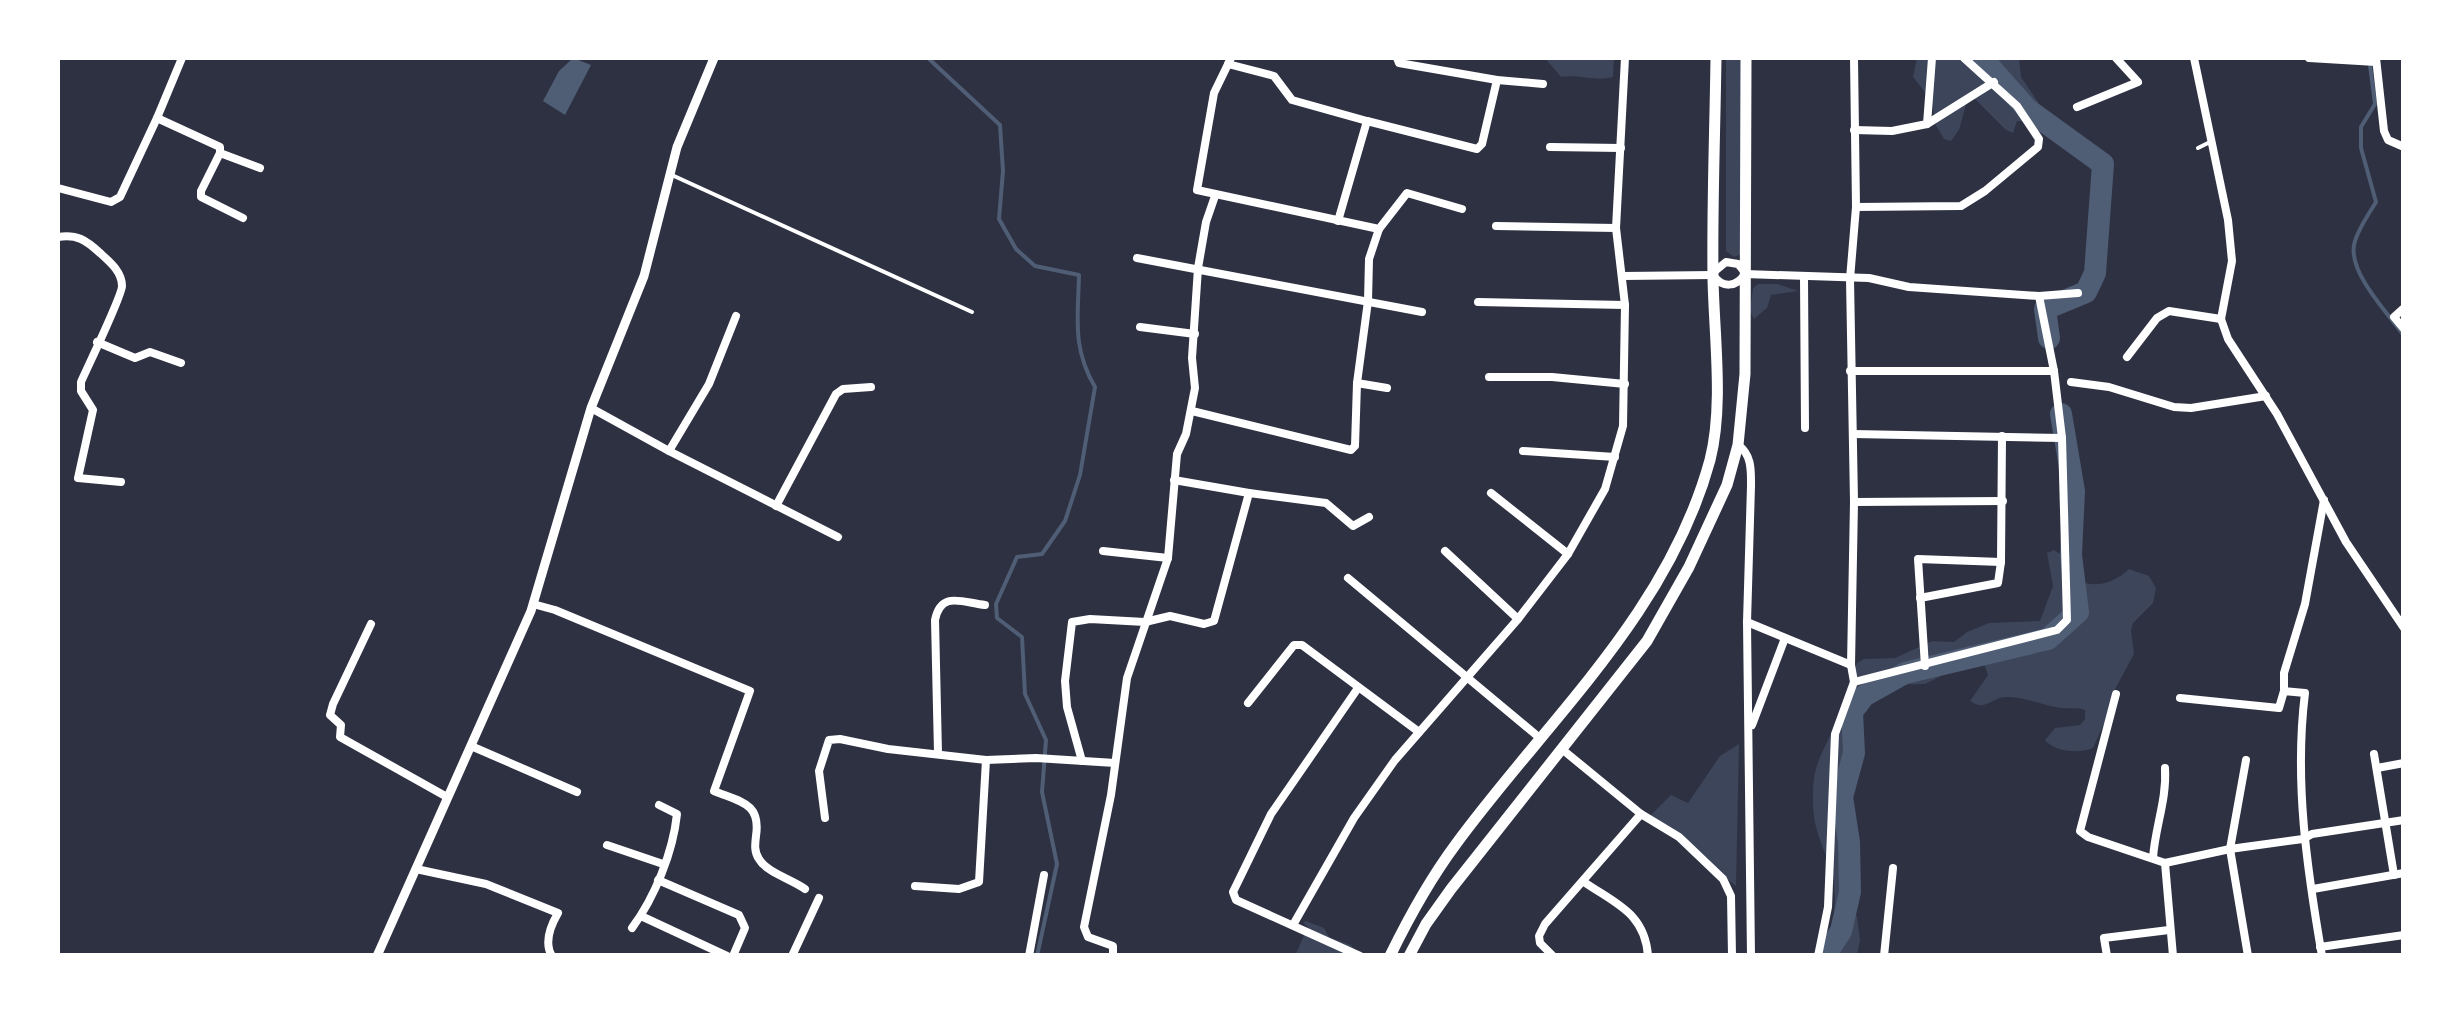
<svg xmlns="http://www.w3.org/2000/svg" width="2461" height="1013" font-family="'DM Sans',sans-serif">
  <rect width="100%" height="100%" fill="#2d3142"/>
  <g fill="#3c4559">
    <path d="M1545,58H1614L1613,77C1595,82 1579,74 1561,77Z"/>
    <polygon points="1726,58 1743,58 1742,254 1734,257 1726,251"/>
    <polygon points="1917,58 2019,58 2021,77 2038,102 2036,122 2017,121 2013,133 2006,130 1973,97 1967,101 1959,130 1951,141 1944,139 1935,124 1932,101 1913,77"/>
    <polygon points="1758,284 1777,284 1798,291 1771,295 1767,308 1754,319 1750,311 1753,288"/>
    <path d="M2054,550L2066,558L2082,582C2100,588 2116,581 2129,569L2149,576L2156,588L2153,603L2133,623L2131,630L2134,654L2113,693L2108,715L2093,748C2078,754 2055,752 2045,740L2055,728L2080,725L2085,719V710C2076,707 2070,709 2061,708C2043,705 2025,697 2006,697C1990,698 1986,712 1970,701L1988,675L1984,664L1953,670L1925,684L1880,685L1873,689L1863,708L1849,763L1842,870L1857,917L1860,940L1857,955H1825C1835,933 1839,886 1829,863C1821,843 1813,826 1813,803C1812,766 1819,761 1833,729C1842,708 1847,685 1857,663L1864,659L1895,658L1932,641L1954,642L1967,632L1989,623L2040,621L2053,586L2047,553Z"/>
    <polygon points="1739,744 1736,886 1649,817 1671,795 1688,803 1720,756"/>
    <polygon points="1306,921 1324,928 1329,937 1351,945 1358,955 1295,956 1305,933 1312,932 1303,922"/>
  </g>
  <polygon fill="#4f5d75" points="573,58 591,65 565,115 543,101 559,71"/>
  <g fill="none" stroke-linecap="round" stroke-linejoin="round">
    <g stroke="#4f5d75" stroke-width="4">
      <path d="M928,58L1000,125L1003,171L999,219L1016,249L1035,266L1079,275C1078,318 1072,348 1095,387L1080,475L1065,521L1042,554L1017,557L996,604L997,618L1022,637L1025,694L1046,740L1042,792L1057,864L1037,956"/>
      <path d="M2369,58L2375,104L2361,127V148L2376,202C2369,214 2357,230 2354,245C2349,274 2388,313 2404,336"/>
    </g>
    <g stroke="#4f5d75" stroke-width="22">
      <polyline points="1982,58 2027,109 2103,164 2095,273 2086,292 2045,309 2049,338"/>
      <polyline points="1825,956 1841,931 1850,892 1849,842 1842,797 1854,753 1852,712 1864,696 1905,673 2048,639 2078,612 2071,555 2074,491 2061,414"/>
    </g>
    <g stroke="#fff" stroke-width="4">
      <polyline points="2198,148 2208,143"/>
      <polyline points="674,176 972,312"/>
    </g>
    <g stroke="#fff" stroke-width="8">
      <polyline points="1231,58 1214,93 1197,190 1379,229 1407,193 1462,209"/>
      <polyline points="1397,58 1399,63 1497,80 1543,84"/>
      <polyline points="2194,58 2228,220 2232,261 2221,319 2228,339 2277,414 2346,542 2404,628"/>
      <polyline points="2309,58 2376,62"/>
      <polyline points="2376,58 2384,131 2388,140 2404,147"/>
      <polyline points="1228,64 1274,76 1292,100 1367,121"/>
      <polyline points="2077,107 2138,82 2116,58"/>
      <polyline points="157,118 182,58"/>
      <polyline points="1927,124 1994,82"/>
      <polyline points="1854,130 1892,131 1927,124 1932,58"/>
      <polyline points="1550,147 1621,148"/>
      <polyline points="220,153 260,168"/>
      <polyline points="58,188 111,202 120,197 157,118 220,147 220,153 201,191 201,197 243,218"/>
      <polyline points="1856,207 1961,206 1985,191 2038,147 2039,139 2017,106 1964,58"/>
      <polyline points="1338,221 1367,121 1477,149 1482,144 1497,80"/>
      <polyline points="1496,226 1616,228"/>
      <polyline points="1379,229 1369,259 1368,301 1357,383 1387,388"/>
      <path d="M58,237C77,234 86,240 100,253C110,262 122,272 122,286C122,296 88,366 81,382V391L93,410L78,478L121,482"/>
      <polyline points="1137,258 1422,312"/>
      <polyline points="1715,271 1726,262 1738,264 1743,270"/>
      <polyline points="1745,274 1869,278 1909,287 2039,296 2078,293"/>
      <path d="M1713,275C1722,288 1736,288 1745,274"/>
      <polyline points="1623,276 1713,275"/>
      <polyline points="1804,278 1805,428"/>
      <polyline points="1478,302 1625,305"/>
      <polyline points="2404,308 2394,317 2404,329"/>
      <polyline points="1140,327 1195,334"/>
      <polyline points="97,342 135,358 150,352 181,363"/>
      <polyline points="2127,357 2157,318 2169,311 2221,319"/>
      <polyline points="1850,371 2054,371"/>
      <polyline points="1489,377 1552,377 1625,384"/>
      <polyline points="2071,382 2109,387 2174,407 2191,408 2266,396"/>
      <polyline points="591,408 669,451 709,384 736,316"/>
      <polyline points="1192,411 1351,450 1355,446 1357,383"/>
      <polyline points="1853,434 2062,438"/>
      <path d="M1738,445C1752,455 1751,470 1751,486L1747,622L1751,956"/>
      <polyline points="669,451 838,537"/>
      <polyline points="1523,451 1615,457"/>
      <polyline points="1174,480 1249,493"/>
      <polyline points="1491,493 1568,554"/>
      <polyline points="1854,502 2003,501"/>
      <polyline points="776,506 836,394 843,389 871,387"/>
      <polyline points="1103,551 1168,558"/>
      <polyline points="1445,551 1518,619"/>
      <polyline points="1348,578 1541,739"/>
      <polyline points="1920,598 1998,583 2001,562 2002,436"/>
      <path d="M533,604L555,610L750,691L714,791C741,802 761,803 756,836C755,844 754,852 759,859C766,872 793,880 805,889"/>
      <polyline points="1747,622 1851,665"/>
      <polyline points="371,624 333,704 330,715 341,725 340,737 447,797"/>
      <polyline points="1925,666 1918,559 2001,562"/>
      <polyline points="1854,682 2057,630 2067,620 2062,438 2054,371 2039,296"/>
      <polyline points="1358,688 1271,814 1233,892 1236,900 1360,956"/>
      <polyline points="2284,691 2284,673 2305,604 2324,500"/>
      <polyline points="2116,694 2080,831 2088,837 2165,863"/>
      <path d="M2180,698L2279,708L2284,691L2305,693C2294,781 2307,869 2322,956"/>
      <polyline points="1248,703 1294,645 1302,645 1419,732"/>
      <polyline points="1752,725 1785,638"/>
      <polyline points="471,746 577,792"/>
      <polyline points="1563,750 1641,814 1679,837 1723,879 1731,896 1732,956"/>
      <path d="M938,753L935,620C941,591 961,602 985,605"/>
      <polyline points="2374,754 2394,875"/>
      <polyline points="2246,760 2230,849 2248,956"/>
      <polyline points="1082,761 1067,707 1065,681 1072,622 1090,619 1145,622 1170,616 1204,624 1214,621 1249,493 1326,503 1353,526 1369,517"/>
      <polyline points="2377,768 2404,763"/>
      <polyline points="825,818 819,771 829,740 840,739 888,749 986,760 1036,758 1115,763"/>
      <polyline points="607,845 663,864"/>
      <path d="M2153,858C2155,827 2167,800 2165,768"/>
      <polyline points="2165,863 2230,849 2303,839 2312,834 2404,820"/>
      <polyline points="2165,863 2173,956"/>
      <path d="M416,869L486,884L558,913C551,925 544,943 552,956"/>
      <polyline points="658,880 739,915 745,928 733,956"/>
      <path d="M1584,882C1616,904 1645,913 1648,956"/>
      <polyline points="915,886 959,889 979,882 986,760"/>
      <polyline points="2313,889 2404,873"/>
      <polyline points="641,916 727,956"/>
      <polyline points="1293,925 1354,818 1395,760 1518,619 1568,554 1605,489 1623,426 1625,305 1616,228 1625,58"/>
      <path d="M632,928C655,897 673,852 677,814L659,805"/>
      <polyline points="2320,947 2404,935"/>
      <polyline points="792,956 819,898"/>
      <polyline points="1029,956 1044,875"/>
      <polyline points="1113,956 1113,946 1088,937 1084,927 1111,795 1127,678 1168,558 1177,454 1186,434 1195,388 1192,358 1198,268 1206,222 1215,196"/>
      <polyline points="1553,956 1540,943 1539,936 1545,924 1641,814"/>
      <polyline points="1818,956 1828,907 1835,734 1854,682 1851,665 1854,502 1850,279 1856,207 1854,58"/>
      <polyline points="1884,956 1893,868"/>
      <polyline points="2107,956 2104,938 2169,930"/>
    </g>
    <polyline stroke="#fff" stroke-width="9" points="377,956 531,611 591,408 644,276 677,147 714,58"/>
    <g stroke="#fff" stroke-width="11">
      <path d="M1390,956C1409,917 1430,879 1456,844C1547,720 1668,614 1710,460C1724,406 1714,335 1713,278C1712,205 1715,131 1716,58"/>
      <polyline points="1409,956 1426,924 1451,889 1647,641 1689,567 1727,485 1738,445 1745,374 1746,58"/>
    </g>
  </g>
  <rect width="2461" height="1013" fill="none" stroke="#ffffff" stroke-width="120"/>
</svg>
